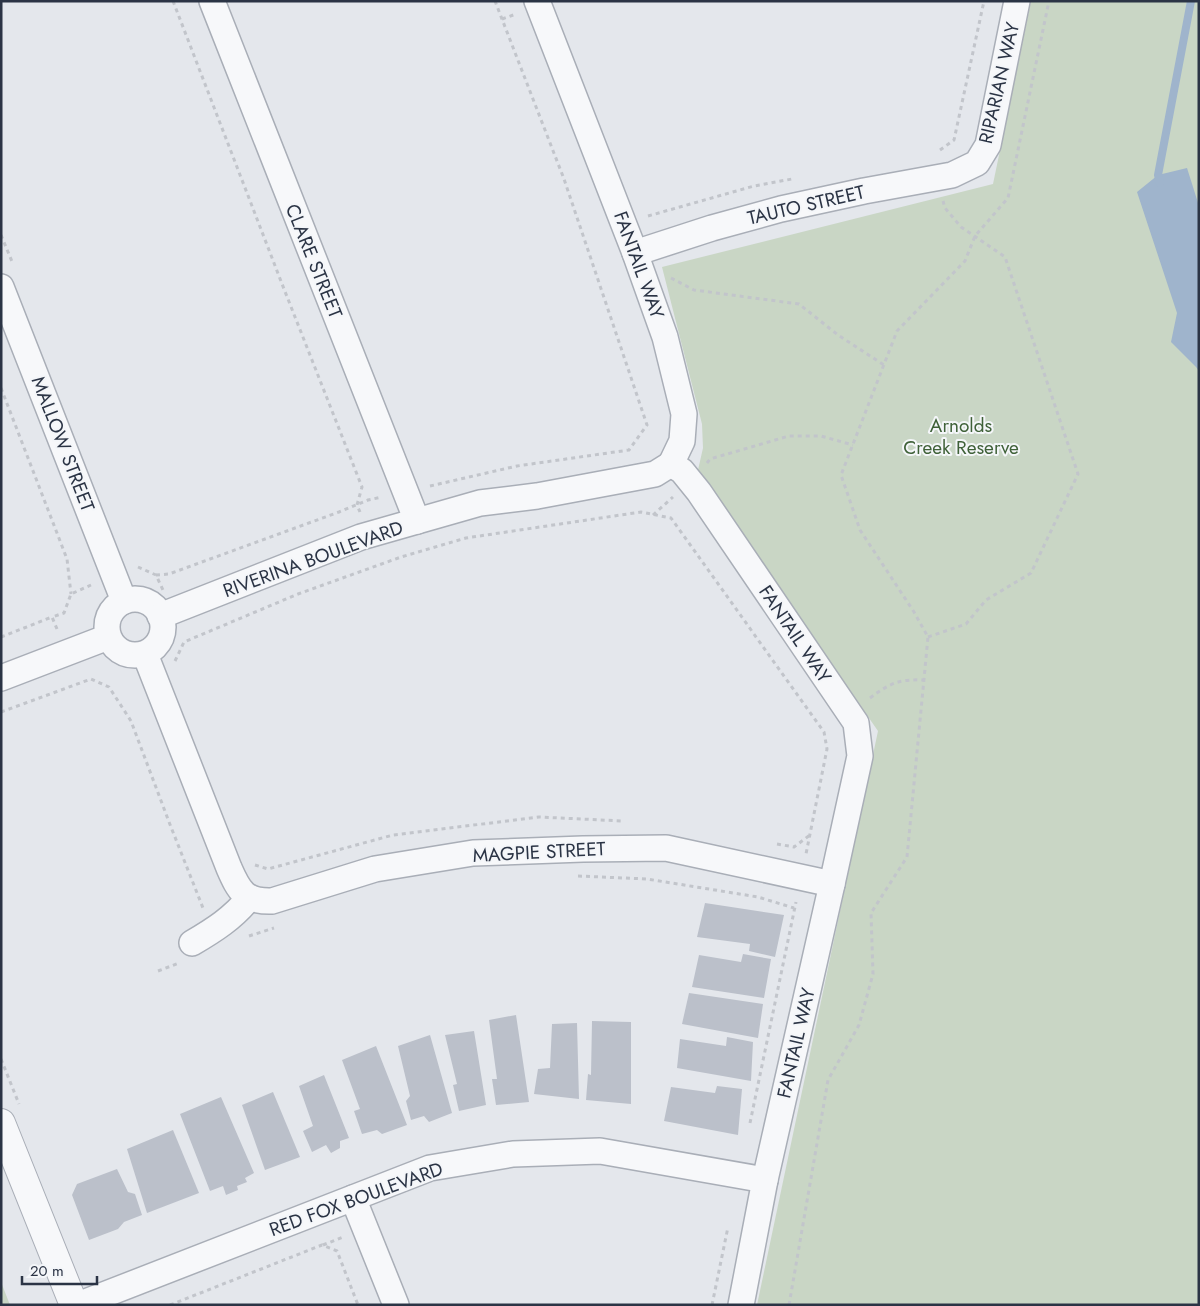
<svg xmlns="http://www.w3.org/2000/svg" width="1200" height="1306" font-family="Jost,sans-serif">
  <rect width="100%" height="100%" fill="#e4e7ec"/>
  <g fill="#c9d6c5">
    <polygon points="1031,1 1199,1 1199,1305 757,1305 878,731 723,508 698,470 703,448 702,424 662,267 993,184"/>
    <polygon points="1,1282 10,1305 1,1305"/>
  </g>
  <polygon fill="#9fb4cc" points="1187,168 1199,206 1199,371 1196,367 1171,342 1177,313 1137,192 1158,175"/>
  <g fill="none" stroke-linecap="round" stroke-linejoin="round">
    <polyline stroke="#9fb4cc" stroke-width="8" points="1160,183 1158,175 1191,1"/>
  </g>
  <g fill="#bbc0ca">
    <polygon points="705,903 784,915 775,957 749,951 750,944 697,937"/>
    <polygon points="743,954 771,959 764,998 692,987 699,955 741,962"/>
    <polygon points="689,993 763,1004 758,1038 682,1024"/>
    <polygon points="516,1015 529,1102 496,1105 492,1079 497,1079 489,1020"/>
    <polygon points="592,1021 631,1022 631,1104 586,1100 588,1074 591,1075"/>
    <polygon points="577,1023 579,1099 534,1094 538,1069 550,1068 552,1024"/>
    <polygon points="474,1031 486,1105 459,1111 453,1085 457,1084 445,1035"/>
    <polygon points="430,1035 452,1113 429,1122 424,1116 411,1120 406,1101 410,1096 398,1046"/>
    <polygon points="727,1037 753,1042 751,1081 677,1068 680,1039 726,1046"/>
    <polygon points="376,1046 407,1125 382,1134 377,1130 362,1134 354,1111 360,1109 342,1060"/>
    <polygon points="324,1075 349,1138 340,1141 340,1148 331,1153 326,1145 312,1152 303,1131 313,1126 299,1086"/>
    <polygon points="717,1086 742,1089 738,1135 664,1121 671,1087 715,1093"/>
    <polygon points="273,1092 300,1157 265,1170 242,1105"/>
    <polygon points="221,1097 254,1173 245,1178 247,1182 237,1186 238,1190 226,1195 223,1186 210,1191 180,1114"/>
    <polygon points="173,1130 199,1193 147,1213 127,1149"/>
    <polygon points="117,1169 128,1192 135,1194 142,1215 124,1222 118,1229 89,1240 72,1195 77,1184"/>
  </g>
  <g fill="none" stroke-linecap="round" stroke-linejoin="round">
    <g stroke="#a9aeb7" stroke-width="28">
      <g id="minor">
        <polyline points="212,1 417,521"/>
        <polyline points="537,1 635,253 665,337 684,414 682,441 671,464 682,471 699,492 856,723 860,756 832,884 765,1180 741,1305"/>
        <polyline points="635,253 712,228 781,209 864,191 952,175 977,163 988,145 1017,1"/>
        <polyline points="1,287 124,601"/>
        <circle cx="135" cy="627" r="28"/>
        <polyline points="160,616 361,537 480,503 537,496 655,474 671,464"/>
        <path d="M145,654L229,868C239,891 245,902 272,901L375,869L473,853L583,849L666,848L832,884"/>
        <polyline points="1,678 108,637"/>
        <path d="M192,943C214,930 233,918 249,898"/>
        <polyline points="353,1198 396,1305"/>
        <polyline points="78,1305 430,1168 513,1154 600,1151 765,1180"/>
      </g>
    </g>
    <g stroke="#a9aeb7" stroke-width="30">
      <polyline id="tertiary" points="1,1123 74,1305"/>
    </g>
    <g stroke="#c2c5cb" stroke-width="3" stroke-dasharray="4 4" stroke-linecap="butt">
      <polyline points="173,1 284,289 362,487 357,505 360,512"/>
      <polyline points="502,19 516,14"/>
      <polyline points="940,150 954,140 984,1"/>
      <polyline points="648,216 754,186 792,179"/>
      <polyline points="1,235 13,264"/>
      <polyline points="671,278 694,290 799,304 838,335 884,365"/>
      <polyline points="1,388 67,559 71,594"/>
      <polyline points="707,463 710,459 789,436 821,436 853,445"/>
      <polyline points="430,486 517,466 629,450 647,425 564,179 495,1"/>
      <polyline points="653,515 673,497"/>
      <polyline points="138,567 156,575 163,590"/>
      <polyline points="156,575 169,574 339,512 368,500 382,497"/>
      <polyline points="57,629 52,617 64,613 71,594 91,585"/>
      <polyline points="1,637 52,617"/>
      <polyline points="928,637 966,624 986,600 1031,573 1078,474 1005,257 961,227 945,208 943,201"/>
      <polyline points="175,661 184,642 298,594 401,557 466,538 641,512 671,518 824,732 827,749 806,854"/>
      <path d="M870,698C890,683 899,679 924,680"/>
      <polyline points="1,712 91,679 109,687 131,721 169,822 203,908"/>
      <polyline points="777,844 794,847 810,835"/>
      <polyline points="255,865 268,869 393,835 539,817 623,821"/>
      <polyline points="578,876 647,879 758,897 794,908"/>
      <polyline points="249,936 274,928"/>
      <polyline points="158,971 179,963"/>
      <polyline points="1,1059 19,1104"/>
      <polyline points="750,1123 796,902"/>
      <polyline points="323,1245 343,1237"/>
      <polyline points="170,1305 322,1245 337,1251 358,1305"/>
      <polyline points="712,1305 728,1227"/>
      <polyline points="789,1305 828,1080 859,1025 873,974 871,913 907,857 928,637 914,612 860,530 841,475 897,331 965,261 975,236 1008,198 1049,1"/>
    </g>
    <use href="#minor" stroke="#f7f8fa" stroke-width="25"/>
    <use href="#tertiary" stroke="#f7f8fa" stroke-width="28"/>
  </g>
  <g text-anchor="middle" dominant-baseline="central" stroke-width="4" stroke-linejoin="round" paint-order="stroke">
    <g font-size="19" fill="#2b3445" stroke="#f4f6f9">
      <text transform="translate(999 83) rotate(-77)">RIPARIAN WAY</text>
      <text transform="translate(806 205) rotate(-13)">TAUTO STREET</text>
      <text transform="translate(314 261) rotate(68)">CLARE STREET</text>
      <text transform="translate(639 265) rotate(70)">FANTAIL WAY</text>
      <text transform="translate(63 444) rotate(69)">MALLOW STREET</text>
      <text transform="translate(313 559) rotate(-20)">RIVERINA BOULEVARD</text>
      <text transform="translate(795 634) rotate(56)">FANTAIL WAY</text>
      <text transform="translate(539 852) rotate(-3)">MAGPIE STREET</text>
      <text transform="translate(796 1043) rotate(-77)">FANTAIL WAY</text>
      <text transform="translate(356 1199) rotate(-20)">RED FOX BOULEVARD</text>
    </g>
    <g font-size="19" fill="#3f6138" stroke="#f4f6f9">
      <text x="961" y="425">Arnolds<tspan x="961" dy="22">Creek Reserve</tspan></text>
    </g>
  </g>
  <rect width="1200" height="1306" fill="none" stroke="#2b3445" stroke-width="5"/>
  <path d="M22 1276v8h75v-8" fill="none" stroke="#2b3445" stroke-width="2.5"/>
  <text x="30" y="1276" font-size="15" fill="#2b3445" stroke="#f4f6f9" stroke-width="4" paint-order="stroke">20 m</text>
</svg>
